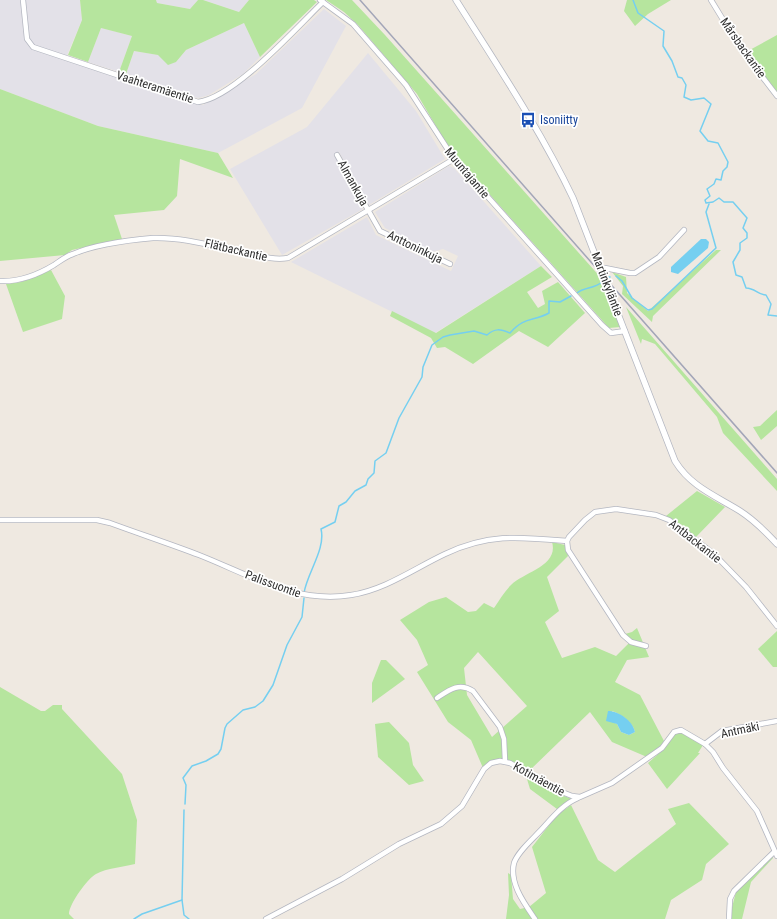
<svg xmlns="http://www.w3.org/2000/svg" width="777" height="919" font-family="'Roboto Condensed',sans-serif">
  <rect width="100%" height="100%" fill="#efe9e1"/>
  <g fill="#e3e1e8">
    <polygon points="0,0 80,0 82,20 65,60 203,105 256,74 324,9 346,26 302,108 218,153 98,126 0,89"/>
    <polygon points="156,0 198,0 190,9 157,3"/>
    <polygon points="203,0 249,0 239,12"/>
    <polygon points="244,23 260,57 243,74 209,95 199,98 192,97 126,74 134,51 159,55 176,62 186,50"/>
    <polygon points="101,28 132,36 119,72 88,62"/>
    <polygon points="368,53 416,111 445,159 369,205 339,152 334,155 363,209 282,255 230,169 307,127"/>
    <polygon points="449,166 454,168 541,266 435,333 291,262 367,217 376,235 451,271 458,256 443,249 432,252 385,228 375,212"/>
  </g>
  <g fill="#b6e59e" fill-rule="evenodd">
    <polygon points="80,0 156,0 157,3 190,9 198,0 203,0 239,12 249,0 314,0 317,2 260,57 244,23 186,50 176,62 168,65 158,55 134,51 126,74 119,72 132,36 101,28 88,62 68,55 82,20"/>
    <polygon points="326,0 352,0 385,35 602,279 620,327 609,328 450,150 417,94 358,25 344,12"/>
    <polygon points="627,0 671,0 648,14 635,26 624,11"/>
    <polygon points="777,35 777,93 746,52"/>
    <polygon points="0,89 98,126 218,153 233,178 180,159 177,196 164,210 114,215 122,239 72,250 65,255 0,261"/>
    <polygon points="716,250 721,250 653,316 652,322 622,294 623,286 612,272 626,277 627,293 648,311"/>
    <polygon points="541,266 552,277 527,292 538,308 545,304 542,291 558,282 585,313 548,347 519,331 473,364 445,347 437,348 431,338 390,316 392,311 436,333"/>
    <polygon points="51,270 65,296 62,319 23,332 6,284 21,282"/>
    <polygon points="626,307 777,479 777,491 723,433 717,417 655,344 642,339 641,344"/>
    <polygon points="777,410 777,426 761,440 753,427 760,426"/>
    <polygon points="697,491 725,507 696,537 682,525 666,516"/>
    <path d="M552,542L565,545L568,556L547,577L559,611L545,622L562,658L595,647L616,656L629,643L625,634L632,632L637,628L649,657L627,660L615,682L640,695L664,741L660,747L647,757L612,742L590,712L528,772C511,761 499,752 483,768L471,740L448,722L417,672L428,665L417,640L400,620L429,602L446,597L468,612L476,611L484,603L494,608C499,601 504,592 511,585C524,572 559,566 552,542ZM478,652L527,706L492,737L467,695L464,668ZM612,711C621,714 633,722 635,732L629,735L621,732L617,724L615,723Z"/>
    <polygon points="777,631 777,667 773,667 758,649"/>
    <polygon points="381,660 386,660 405,679 372,703 372,683"/>
    <path d="M0,687L41,711H45L53,705H62V709L122,774L137,820L135,864C123,867 107,868 96,874C88,878 69,904 69,914L74,919H0Z"/>
    <polygon points="389,722 409,743 413,765 424,781 409,785 378,757 375,724"/>
    <polygon points="682,732 703,745 698,753 700,753 667,789 648,763 664,749 673,735"/>
    <polygon points="530,778 559,794 572,799 557,809 530,789 527,779"/>
    <polygon points="689,803 729,844 706,864 702,880 671,900 665,919 506,919 509,895 508,873 511,875 513,899 520,909 529,907 546,893 532,847 557,815 571,805 598,860 615,872 676,824 668,809"/>
    <polygon points="773,856 773,858 751,882 742,919 729,919 736,892"/>
  </g>
  <g fill="#75cff0">
    <polygon points="701,239 706,239 709,242 708,248 678,274 671,272 671,267"/>
    <path d="M608,711C619,711 633,721 635,732L629,735L621,732L617,724L606,721Z"/>
  </g>
  <g fill="none" stroke-linecap="round" stroke-linejoin="round">
    <g stroke="#75cff0" stroke-width="1.5">
      <path d="M633,0L638,13L664,31L663,46L672,61L678,77L682,78L686,85L684,97L691,100L704,98L711,104L700,131L708,141L718,143L728,162L727,167L723,171L721,180L716,179L714,184L707,189L710,196L705,200L706,203L713,202L719,198L724,202H733L747,218L743,228L747,233V238L740,243V250L733,262L736,275L742,277L746,288C755,288 758,295 766,295L771,304L768,315L777,316"/>
      <polyline points="616,276 622,281 632,298 648,310 652,309 716,248 706,212 709,204"/>
      <polyline points="608,277 610,277"/>
      <path d="M577,293C584,287 594,289 602,282"/>
      <path d="M304,593C307,573 326,549 321,529L335,522L339,506L346,502L355,491L366,485L368,479L374,473L375,461L386,453L399,418L422,377L423,367L432,345L443,337L450,335L474,331L487,335C495,328 500,329 510,333C525,316 533,322 549,313V301L560,302L571,296"/>
      <polyline points="185,804 186,785 183,778 192,766 206,761 218,754 221,749 225,728 227,724 243,710 255,707 263,701 273,685 287,645 302,617 304,598"/>
      <polyline points="184,810 182,900 184,915 189,919"/>
      <polyline points="134,919 142,914 182,900"/>
    </g>
    <g stroke="#b4b7c1" stroke-width="6">
      <g id="minor">
        <path d="M23,0L27,39L33,47L198,102C234,98 296,28 323,2"/>
        <polyline points="320,0 353,24 406,85 454,159 602,325 611,333 625,331"/>
        <polyline points="711,0 741,49 777,96"/>
        <polyline points="337,155 380,231 450,264"/>
        <polyline points="602,269 605,268 630,273 635,273 659,257 684,230"/>
        <path d="M0,281C19,282 39,274 54,265C60,261 66,256 73,254C94,245 130,240 153,238C187,237 219,248 252,254C264,257 275,260 288,258L454,159"/>
        <path d="M0,520H97L110,523C140,534 170,544 199,555C250,575 295,604 351,595C385,590 415,568 445,554C489,533 521,537 567,541"/>
        <polyline points="646,646 631,642 623,635 568,550 567,541 569,537 585,520 595,512 616,509 656,515 669,520 714,554 746,587 777,626"/>
        <path d="M437,698C449,690 459,682 473,691L500,727L504,739L505,761"/>
        <polyline points="705,744 722,731 777,721"/>
        <polyline points="266,919 342,879 399,844 441,824 462,806 484,769 491,763 500,761 510,763 557,790 572,796 580,797 612,783 662,748 674,732 681,730 705,744 713,752 723,768 757,811 777,856"/>
        <path d="M535,919C524,903 509,883 514,863C518,851 533,839 541,830C552,818 563,804 578,798"/>
        <polyline points="729,919 730,899 734,891 774,852"/>
      </g>
    </g>
    <g stroke="#b4b7c1" stroke-width="7">
      <path id="tertiary" d="M456,0C497,65 540,129 573,198L675,461C691,487 716,496 740,511C754,520 766,532 777,544"/>
    </g>
    <use href="#minor" stroke="#fff" stroke-width="4.5"/>
    <use href="#tertiary" stroke="#fff" stroke-width="5.5"/>
    <polyline stroke="#a3a6b8" stroke-width="1.5" points="360,0 777,473"/>
  </g>
  <defs>
    <g id="bus-bare" transform="scale(1.2)"><path d="M-5-6H5V4H4V6H2V4H-2V6H-4V4H-5ZM-3.5-4V0h7V-4ZM-3.5 1.2v1.5H-2V1.2ZM2 1.2v1.5H3.5V1.2Z" fill="#1a4fb4" stroke="#fff" stroke-width="2.5" paint-order="stroke"/></g>
  </defs>
  <g fill-rule="evenodd">
    <use href="#bus-bare" x="528" y="120"/>
  </g>
  <g text-anchor="middle" dominant-baseline="central" stroke-width="3.5" stroke-linejoin="round" paint-order="stroke">
    <g font-size="12" fill="#2e2e2e" stroke="#fff">
      <text transform="translate(743 48) rotate(55)">Mårsbackantie</text>
      <text transform="translate(155 87) rotate(18)">Vaahteramäentie</text>
      <text transform="translate(467 173) rotate(50)">Muuntajantie</text>
      <text transform="translate(353 183) rotate(61)">Almankuja</text>
      <text transform="translate(415 247) rotate(26)">Anttoninkuja</text>
      <text transform="translate(236 250) rotate(13)">Flätbackantie</text>
      <text transform="translate(607 284) rotate(69)">Martinkyläntie</text>
      <text transform="translate(695 541) rotate(38)">Antbackantie</text>
      <text transform="translate(273 584) rotate(20)">Palissuontie</text>
      <text transform="translate(740 730) rotate(-12)">Antmäki</text>
      <text transform="translate(539 779) rotate(29)">Kotimäentie</text>
    </g>
    <g font-size="12" fill="#164399" stroke="#fff" text-anchor="start">
      <text x="540" y="120">Isoniitty</text>
    </g>
  </g>
</svg>
